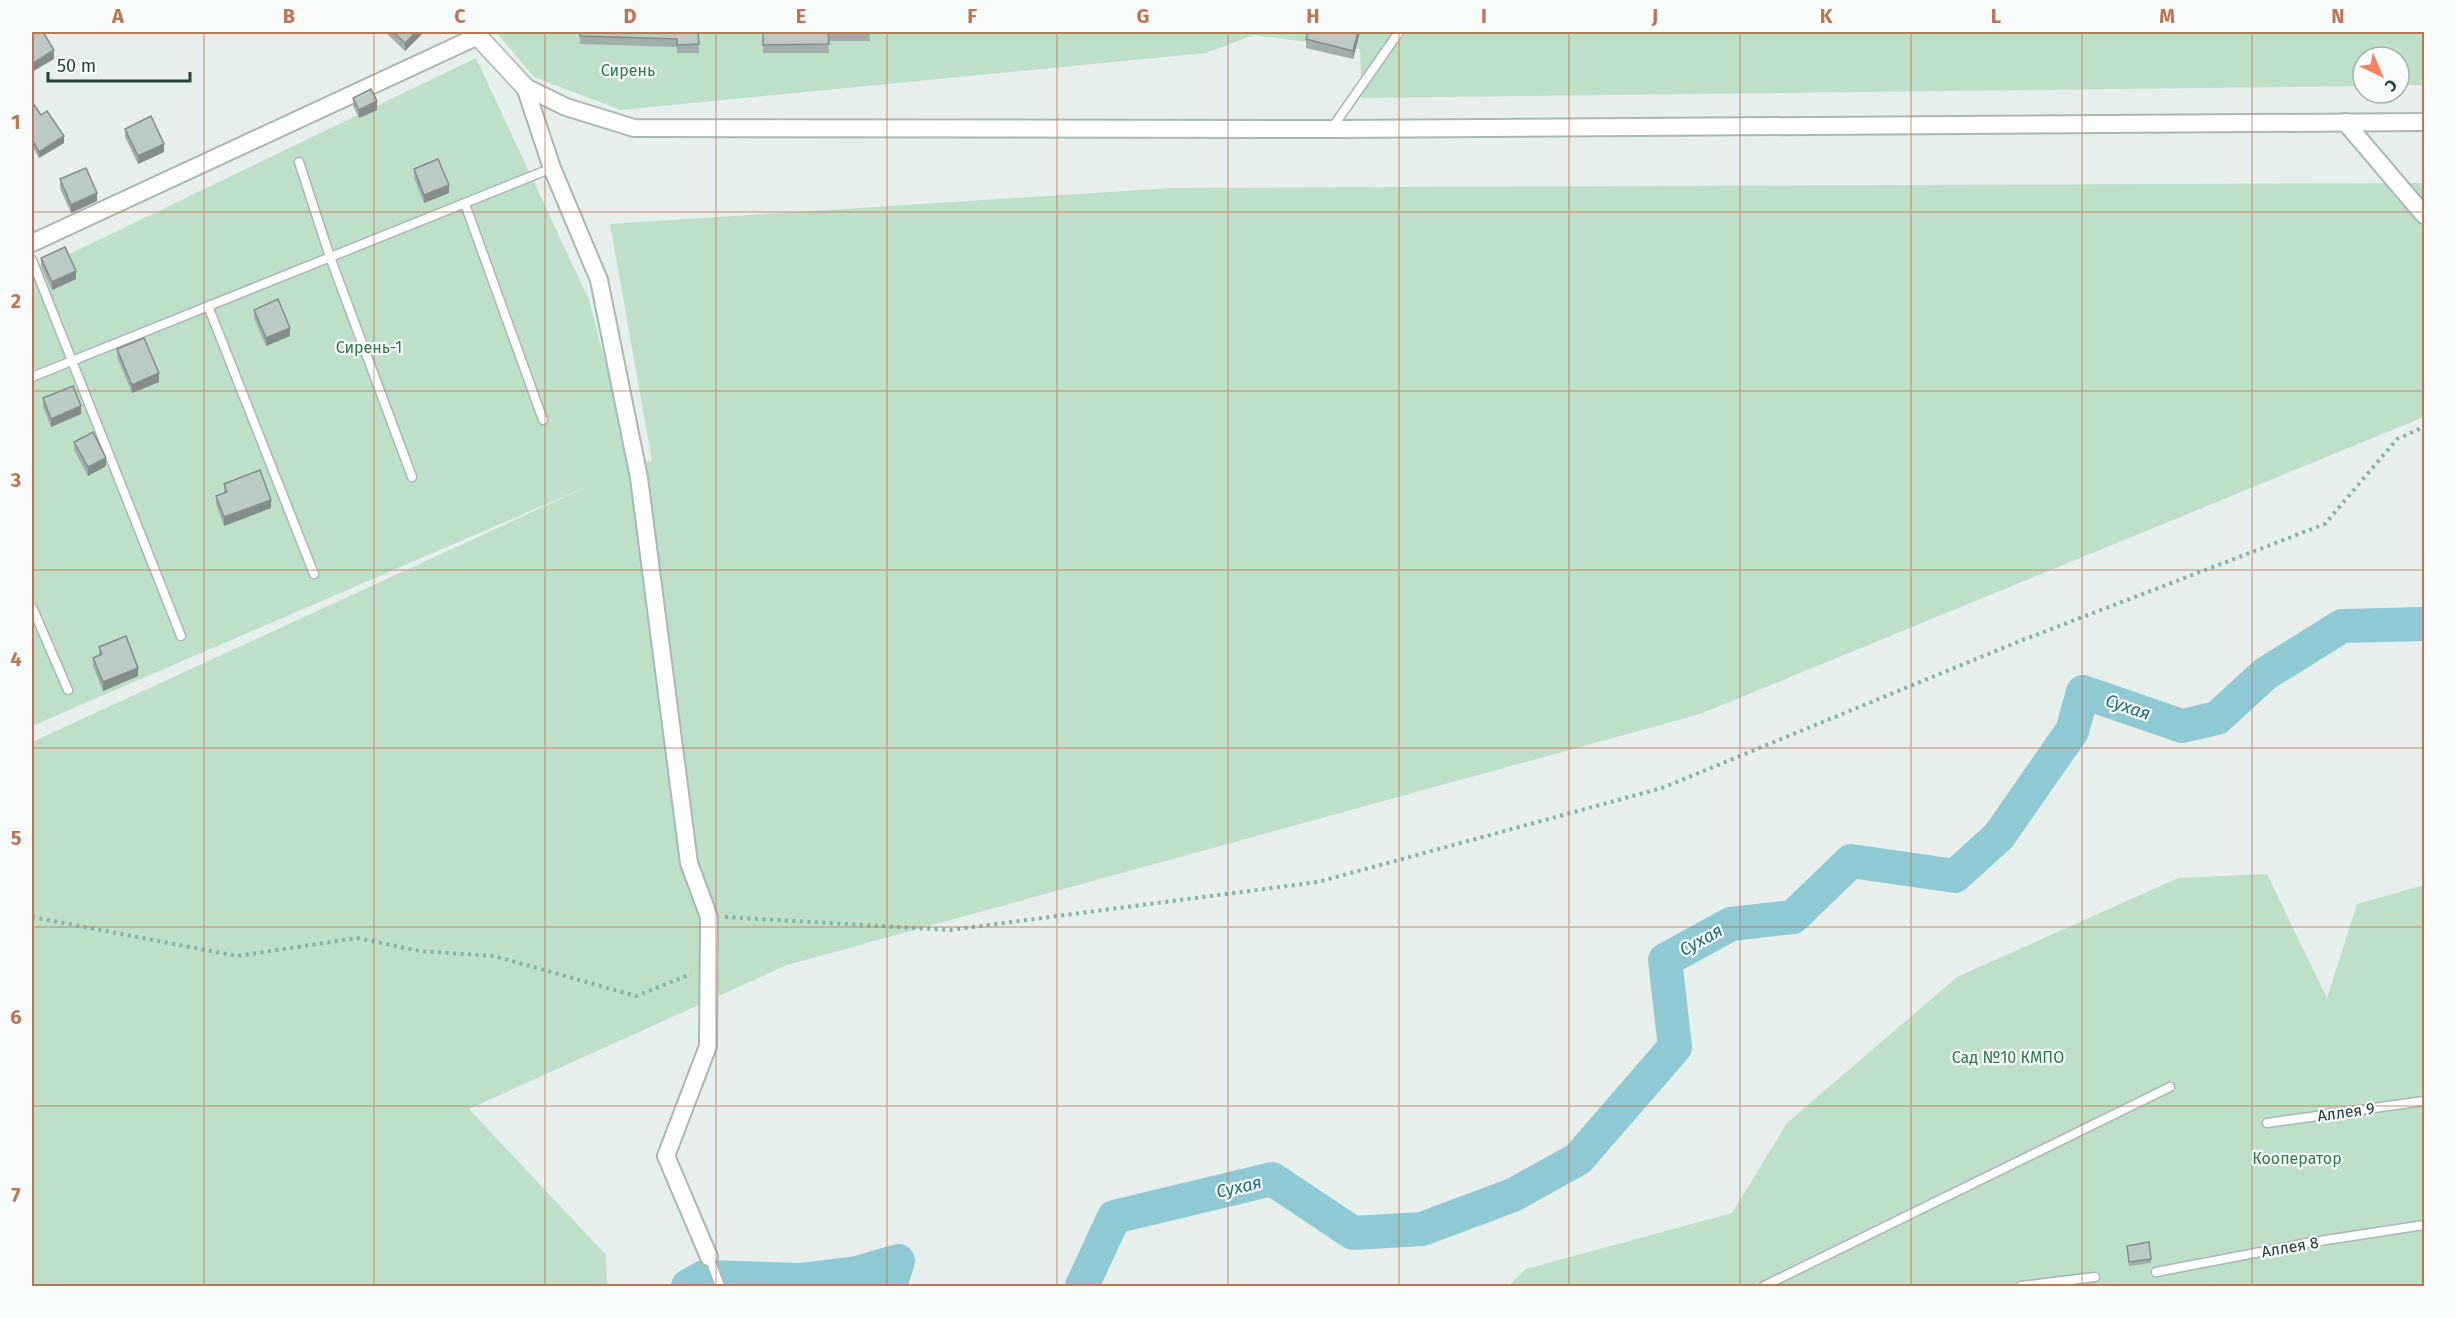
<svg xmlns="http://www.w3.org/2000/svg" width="2456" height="1318" font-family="'Fira Sans',sans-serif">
  <rect width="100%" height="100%" fill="#e6efeb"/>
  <g fill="#bfe0c8">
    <polygon points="496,32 2424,32 2424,85 2399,85 2399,57 2363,57 2363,86 1362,98 1360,49 1254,35 1206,53 621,110 534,77"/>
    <polygon points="476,58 589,300 632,466 652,461 610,224 1171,188 2424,183 2424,417 1700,714 787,965 469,1109 606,1255 607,1286 32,1286 32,742 593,484 32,726 32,272"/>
    <polygon points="2267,874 2327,998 2357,904 2424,885 2424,1286 1508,1286 1526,1269 1732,1213 1787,1123 1957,977 2178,878"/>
  </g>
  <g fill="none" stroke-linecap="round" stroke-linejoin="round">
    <g stroke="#8ec9d4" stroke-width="34">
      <polyline points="688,1286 704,1277 800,1280 857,1273 898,1261 890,1286"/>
      <polyline points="1082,1286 1114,1217 1272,1179 1353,1233 1422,1229 1513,1195 1578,1159 1675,1047 1665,960 1731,924 1793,917 1851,861 1955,876 1999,836 2072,731 2083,692 2182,726 2217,718 2265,674 2342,626 2424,624"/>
    </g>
    <g stroke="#a8b8b2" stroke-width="11">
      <g id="lane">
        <polyline points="1332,128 1399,32"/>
        <polyline points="299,162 330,257 412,477"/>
        <polyline points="465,204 543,420"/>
        <polyline points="32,260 181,636"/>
        <polyline points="208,306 314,574"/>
        <polyline points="32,377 552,168"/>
        <polyline points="32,607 68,690"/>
        <polyline points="2267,1123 2424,1101"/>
        <polyline points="709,1257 720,1286"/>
        <polyline points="2156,1272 2313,1242 2424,1225"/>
        <polyline points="1764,1286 2170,1087"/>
        <polyline points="2021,1286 2095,1277"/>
      </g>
    </g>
    <g stroke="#a8b8b2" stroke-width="20">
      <g id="street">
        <polyline points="525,87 566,107 634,128 1331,129 2424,122"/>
        <polyline points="525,87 552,168 599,280 639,478 689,863 709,917 708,1046 666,1156 709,1257"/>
        <polyline points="2345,122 2424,215"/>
        <polyline points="32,243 478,36"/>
      </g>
    </g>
    <g stroke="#a4bbb3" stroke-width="21">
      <polyline id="secondary" points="474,32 525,87"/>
    </g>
    <g stroke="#86b3a5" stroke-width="4" stroke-dasharray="3 4.5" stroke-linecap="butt">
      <polyline points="32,917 237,956 357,938 420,951 494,956 636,996 691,974"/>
      <polyline points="725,917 950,930 1318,882 1662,788 2015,643 2325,524 2397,439 2424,427"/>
    </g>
    <use href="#lane" stroke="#fff" stroke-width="8"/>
    <use href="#street" stroke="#fff" stroke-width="16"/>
    <use href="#secondary" stroke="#fff" stroke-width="18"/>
  </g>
  <g fill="#a1aea9">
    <polygon points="385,32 424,32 405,51"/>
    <polygon points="580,32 698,32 699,53 677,53 677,47 580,44"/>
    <polygon points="763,32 870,32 870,41 828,41 829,53 763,53"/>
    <polygon points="1360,32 1353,59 1306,48 1306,39"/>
    <polygon points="353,98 377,110 359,118 353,106"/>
    <polygon points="32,102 41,115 64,143 39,158 32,146"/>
    <polygon points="125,129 164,152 138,164 125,137"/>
    <polygon points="414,169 449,193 424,203 414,178"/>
    <polygon points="60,179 97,201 71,213 60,188"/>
    <polygon points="41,258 76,279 52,290 41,266"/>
    <polygon points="254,310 290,336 266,346 254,318"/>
    <polygon points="117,349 159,382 132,393 117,357"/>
    <polygon points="43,398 81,414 51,427 43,407"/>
    <polygon points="74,442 106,466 88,476 74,450"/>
    <polygon points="224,484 271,508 224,526 216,504 216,496 224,493"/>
    <polygon points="99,647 138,676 103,691 93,666 93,658 99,655"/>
    <polygon points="2127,1246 2151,1259 2151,1263 2129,1266"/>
  </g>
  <g fill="#838d89">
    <polygon points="416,32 424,32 405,51 405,43"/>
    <polygon points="1358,32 1360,32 1353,59 1353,51"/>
    <polygon points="54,50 54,59 32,72 32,64"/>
    <polygon points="377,101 377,110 359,118 359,110"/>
    <polygon points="64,136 64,143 39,158 39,152"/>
    <polygon points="164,144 164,152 138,164 138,156"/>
    <polygon points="449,185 449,193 424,203 424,195"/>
    <polygon points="97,193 97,201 71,213 71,205"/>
    <polygon points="76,271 76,279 52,290 52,282"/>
    <polygon points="290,328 290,336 266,346 266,338"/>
    <polygon points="159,373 159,382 132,393 132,385"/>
    <polygon points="81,406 81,414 51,427 51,419"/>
    <polygon points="106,458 106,466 88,476 88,467"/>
    <polygon points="271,500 271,508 224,526 224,517"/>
    <polygon points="138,668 138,676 103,691 103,682"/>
  </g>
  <g fill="#bbcac4" stroke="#838d89" stroke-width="1.5">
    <polygon points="32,32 43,32 54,50 32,64"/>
    <polygon points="393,32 416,32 405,43"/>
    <polygon points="580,32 698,32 699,44 677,45 677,39 580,36"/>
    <polygon points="763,32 870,32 870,33 828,33 829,44 763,45"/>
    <polygon points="1308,32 1358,32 1353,51 1306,39"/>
    <polygon points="371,89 377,101 359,110 353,98"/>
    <polygon points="32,102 41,115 47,111 64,136 39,152 32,139"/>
    <polygon points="151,116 164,144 138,156 125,129"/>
    <polygon points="438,159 449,185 424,195 414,169"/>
    <polygon points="86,168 97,193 71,205 60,179"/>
    <polygon points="65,247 76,271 52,282 41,258"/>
    <polygon points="278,299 290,328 266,338 254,310"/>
    <polygon points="144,338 159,373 132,385 117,349"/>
    <polygon points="73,386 81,406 51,419 43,398"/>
    <polygon points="93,432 106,458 88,467 74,442"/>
    <polygon points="260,470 271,500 224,517 216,496 227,492 224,484"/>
    <polygon points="126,636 138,668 103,682 93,658 102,654 99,647"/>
    <polygon points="2149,1242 2151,1259 2129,1262 2127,1246"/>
  </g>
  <path fill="none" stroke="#c07456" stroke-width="1.5" stroke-opacity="0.55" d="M204,32V1286M374,32V1286M545,32V1286M716,32V1286M887,32V1286M1057,32V1286M1228,32V1286M1399,32V1286M1569,32V1286M1740,32V1286M1911,32V1286M2082,32V1286M2252,32V1286M32,212H2424M32,391H2424M32,570H2424M32,748H2424M32,927H2424M32,1106H2424"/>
  <g text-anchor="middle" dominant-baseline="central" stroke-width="4.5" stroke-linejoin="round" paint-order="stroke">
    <g font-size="16" fill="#2d7a4b" stroke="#f7fbf9">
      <text x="628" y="70">Сирень</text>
      <text x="369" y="347">Сирень-1</text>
      <text x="2008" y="1057">Сад №10 КМПО</text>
      <text x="2297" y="1158">Кооператор</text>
    </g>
    <g font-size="16" fill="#24423a" stroke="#f7fbf9">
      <text transform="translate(2346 1112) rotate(-8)">Аллея 9</text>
      <text transform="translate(2290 1247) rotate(-10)">Аллея 8</text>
    </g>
    <g font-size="18" font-style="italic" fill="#1c6f80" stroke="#f7fbf9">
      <text transform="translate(2128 707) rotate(19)">Сухая</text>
      <text transform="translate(1701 940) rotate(-29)">Сухая</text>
      <text transform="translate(1239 1187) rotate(-13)">Сухая</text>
    </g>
  </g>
  <rect width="2456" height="1318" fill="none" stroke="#f7fbf9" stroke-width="66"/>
  <g transform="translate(2381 75) rotate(136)"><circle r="28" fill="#f7fbf9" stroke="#a3b1ad" stroke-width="1.5"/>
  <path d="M0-4.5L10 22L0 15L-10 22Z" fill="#f4845f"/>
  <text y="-9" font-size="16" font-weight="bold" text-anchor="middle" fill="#24423a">С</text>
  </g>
  <path d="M48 72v9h142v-9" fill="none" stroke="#24423a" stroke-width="3"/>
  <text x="57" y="72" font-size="18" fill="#24423a" stroke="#f7fbf9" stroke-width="4.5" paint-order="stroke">50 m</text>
  <rect x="33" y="33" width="2390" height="1252" fill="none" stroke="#c07456" stroke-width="2"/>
  <g font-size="20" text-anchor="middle" font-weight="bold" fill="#c07456">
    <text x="118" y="23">A</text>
    <text x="289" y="23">B</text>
    <text x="460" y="23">C</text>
    <text x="630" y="23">D</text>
    <text x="801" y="23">E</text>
    <text x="972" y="23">F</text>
    <text x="1143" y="23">G</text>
    <text x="1313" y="23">H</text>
    <text x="1484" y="23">I</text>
    <text x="1655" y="23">J</text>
    <text x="1826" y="23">K</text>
    <text x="1996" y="23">L</text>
    <text x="2167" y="23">M</text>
    <text x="2338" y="23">N</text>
    <text x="16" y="129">1</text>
    <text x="16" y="308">2</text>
    <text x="16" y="487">3</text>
    <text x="16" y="666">4</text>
    <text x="16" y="845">5</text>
    <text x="16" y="1024">6</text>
    <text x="16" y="1202">7</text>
  </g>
</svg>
